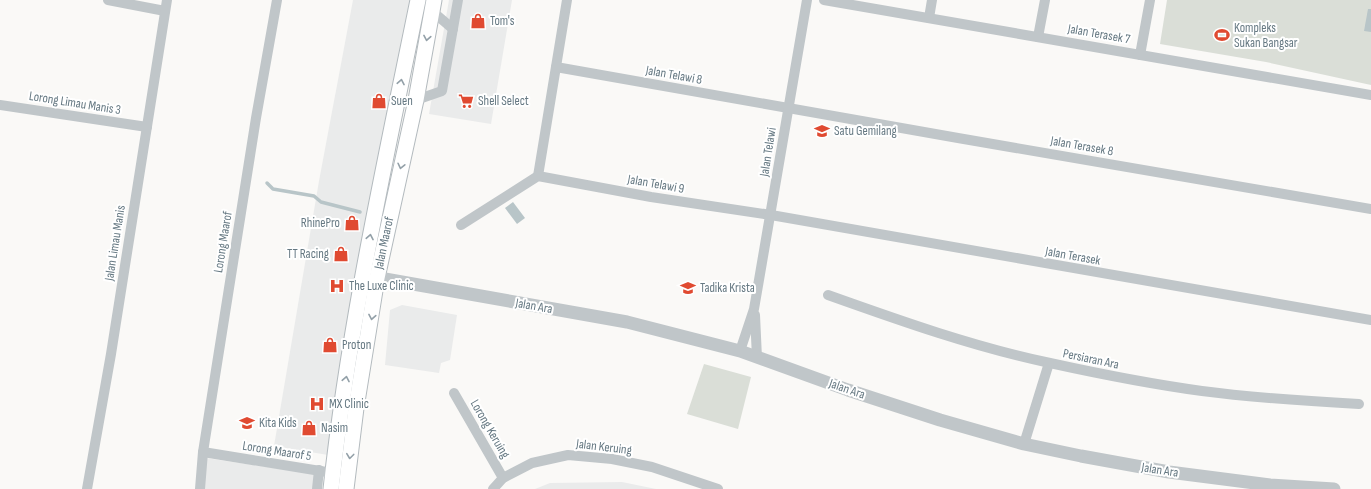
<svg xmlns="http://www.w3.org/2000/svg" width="1371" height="489" font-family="'Sofia Sans Condensed',sans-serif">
  <rect width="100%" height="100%" fill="#faf9f7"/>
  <g fill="#eaebeb">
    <polygon points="353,0 410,0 328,455 274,446 319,181"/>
    <polygon points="449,0 512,0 491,124 429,114"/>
    <polygon points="402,305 457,315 450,360 441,363 439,373 385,365 390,310"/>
    <polygon points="206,458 314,474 313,489 204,489"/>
    <polygon points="622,482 656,489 535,489 550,483"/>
  </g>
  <g fill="#daded7">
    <polygon points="1167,0 1371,0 1371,85 1266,62 1160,44"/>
    <polygon points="704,364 751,377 738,429 687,414"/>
  </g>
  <g fill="#b8c5c8">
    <polygon points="1368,9 1371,9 1371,32 1364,31"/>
    <polygon points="513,202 525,218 517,224 505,208"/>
  </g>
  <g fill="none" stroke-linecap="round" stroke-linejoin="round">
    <polyline stroke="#b8c5c8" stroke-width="3.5" points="267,183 273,189 314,196 321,202 360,212"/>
    <g stroke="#b3babe" stroke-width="17">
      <g id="secondary">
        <path d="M331,489C349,324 385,162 418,0"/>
        <polyline points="346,489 356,408 377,278 416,100 434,0"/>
      </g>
    </g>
    <g stroke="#c0c6c9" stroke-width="10">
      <polyline points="108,0 165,11"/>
      <polyline points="824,0 1371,95"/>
      <polyline points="432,11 453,29"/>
      <polyline points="929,18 932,0"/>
      <polyline points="1038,37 1045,0"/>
      <polyline points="1140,55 1150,0"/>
      <polyline points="556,67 958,138 1371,209"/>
      <polyline points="416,100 442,91 458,0"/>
      <polyline points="0,105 147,127"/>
      <polyline points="538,176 567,0"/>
      <polyline points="461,225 538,176 651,197 771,215 1371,320"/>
      <path d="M828,295C901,321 974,347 1050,363C1100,374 1151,384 1202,391C1254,398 1306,401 1359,404"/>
      <polyline points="755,315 757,358"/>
      <polyline points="740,351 754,309 807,0"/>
      <polyline points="454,393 503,478"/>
      <polyline points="1024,444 1049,363"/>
      <polyline points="203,452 339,474"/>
      <polyline points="87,489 111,354 167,0"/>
      <polyline points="200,489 203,452 256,118 277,0"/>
      <polyline points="317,489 319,470"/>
      <polyline points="493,489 503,478 532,463 568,455 612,459 652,467 718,489"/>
    </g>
    <polyline stroke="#c0c6c9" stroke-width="13" points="368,276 627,322 740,351 848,390 940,420 1024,444 1081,456 1169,472 1270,485 1334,489"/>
    <use href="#secondary" stroke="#fff" stroke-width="15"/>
  </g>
  <defs><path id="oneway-chevron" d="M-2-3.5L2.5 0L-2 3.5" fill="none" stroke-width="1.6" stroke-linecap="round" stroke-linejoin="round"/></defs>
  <g stroke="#93a0a8">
    <use href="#oneway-chevron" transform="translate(427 38) rotate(100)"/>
    <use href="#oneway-chevron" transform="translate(401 82) rotate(-79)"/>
    <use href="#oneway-chevron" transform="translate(401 166) rotate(103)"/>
    <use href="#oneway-chevron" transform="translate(370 237) rotate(-79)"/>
    <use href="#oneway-chevron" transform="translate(372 317) rotate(100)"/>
    <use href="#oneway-chevron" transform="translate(346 379) rotate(-79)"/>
    <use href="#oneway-chevron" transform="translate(350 456) rotate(97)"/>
  </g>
  <defs>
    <g id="shop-bare" transform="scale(1.2)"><path d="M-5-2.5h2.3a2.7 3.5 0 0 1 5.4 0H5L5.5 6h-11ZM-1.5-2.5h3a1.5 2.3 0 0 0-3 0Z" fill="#e04a31" stroke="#fff" stroke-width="2.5" paint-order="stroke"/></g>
    <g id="stadium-bare" transform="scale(1.2)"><path d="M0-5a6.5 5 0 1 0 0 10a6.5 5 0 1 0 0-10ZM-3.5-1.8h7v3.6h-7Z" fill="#e04a31" stroke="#fff" stroke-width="2.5" paint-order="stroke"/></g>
    <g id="supermarket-bare" transform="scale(1.2)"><path d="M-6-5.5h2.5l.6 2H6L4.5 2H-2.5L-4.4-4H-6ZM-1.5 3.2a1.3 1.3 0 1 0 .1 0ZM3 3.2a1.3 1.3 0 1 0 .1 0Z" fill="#e04a31" stroke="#fff" stroke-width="2.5" paint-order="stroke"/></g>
    <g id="school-bare" transform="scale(1.2)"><path d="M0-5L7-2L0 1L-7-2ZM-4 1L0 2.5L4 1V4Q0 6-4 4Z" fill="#e04a31" stroke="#fff" stroke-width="2.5" paint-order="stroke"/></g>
    <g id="hospital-bare" transform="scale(1.2)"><path d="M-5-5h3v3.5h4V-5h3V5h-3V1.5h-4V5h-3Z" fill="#e04a31" stroke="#fff" stroke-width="2.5" paint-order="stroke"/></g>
  </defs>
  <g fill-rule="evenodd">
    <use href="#shop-bare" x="478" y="21"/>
    <use href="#stadium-bare" x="1222" y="35"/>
    <use href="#shop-bare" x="379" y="101"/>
    <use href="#supermarket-bare" x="466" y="101"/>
    <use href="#school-bare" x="822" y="131"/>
    <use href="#shop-bare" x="352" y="223"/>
    <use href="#shop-bare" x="341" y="254"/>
    <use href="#hospital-bare" x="337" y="286"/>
    <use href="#school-bare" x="688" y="288"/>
    <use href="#shop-bare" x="330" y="345"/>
    <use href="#hospital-bare" x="317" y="404"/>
    <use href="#school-bare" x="247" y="423"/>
    <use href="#shop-bare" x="309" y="428"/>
  </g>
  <g text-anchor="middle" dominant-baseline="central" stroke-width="4" stroke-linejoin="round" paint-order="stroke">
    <g font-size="13" fill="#657882" stroke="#fff" text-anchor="start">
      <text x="490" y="21">Tom's</text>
      <text x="1234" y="28">Kompleks<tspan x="1234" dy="15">Sukan Bangsar</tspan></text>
      <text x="391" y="101">Suen</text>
      <text x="478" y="101">Shell Select</text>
      <text x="834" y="131">Satu Gemilang</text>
      <text x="340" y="223" text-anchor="end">RhinePro</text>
      <text x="329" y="254" text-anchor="end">TT Racing</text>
      <text x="349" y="286">The Luxe Clinic</text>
      <text x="700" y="288">Tadika Krista</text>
      <text x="342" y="345">Proton</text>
      <text x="329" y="404">MX Clinic</text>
      <text x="259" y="423">Kita Kids</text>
      <text x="321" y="428">Nasim</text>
    </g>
    <g font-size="13" fill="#657882" stroke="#fff">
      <text transform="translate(1099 34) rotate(10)">Jalan Terasek 7</text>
      <text transform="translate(674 75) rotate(10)">Jalan Telawi 8</text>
      <text transform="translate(75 103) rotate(9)">Lorong Limau Manis 3</text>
      <text transform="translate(1082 146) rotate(10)">Jalan Terasek 8</text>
      <text transform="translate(768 152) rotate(-81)">Jalan Telawi</text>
      <text transform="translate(656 184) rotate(10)">Jalan Telawi 9</text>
      <text transform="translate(223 242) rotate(-81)">Lorong Maarof</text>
      <text transform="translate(115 243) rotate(-81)">Jalan Limau Manis</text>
      <text transform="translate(384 243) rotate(-78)">Jalan Maarof</text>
      <text transform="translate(1073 256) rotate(10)">Jalan Terasek</text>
      <text transform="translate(534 306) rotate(10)">Jalan Ara</text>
      <text transform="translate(1091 359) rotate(12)">Persiaran Ara</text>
      <text transform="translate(847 389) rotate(19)">Jalan Ara</text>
      <text transform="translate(490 429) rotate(60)">Lorong Keruing</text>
      <text transform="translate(604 447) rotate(7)">Jalan Keruing</text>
      <text transform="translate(277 451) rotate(9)">Lorong Maarof 5</text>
      <text transform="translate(1160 470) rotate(9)">Jalan Ara</text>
    </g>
  </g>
</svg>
